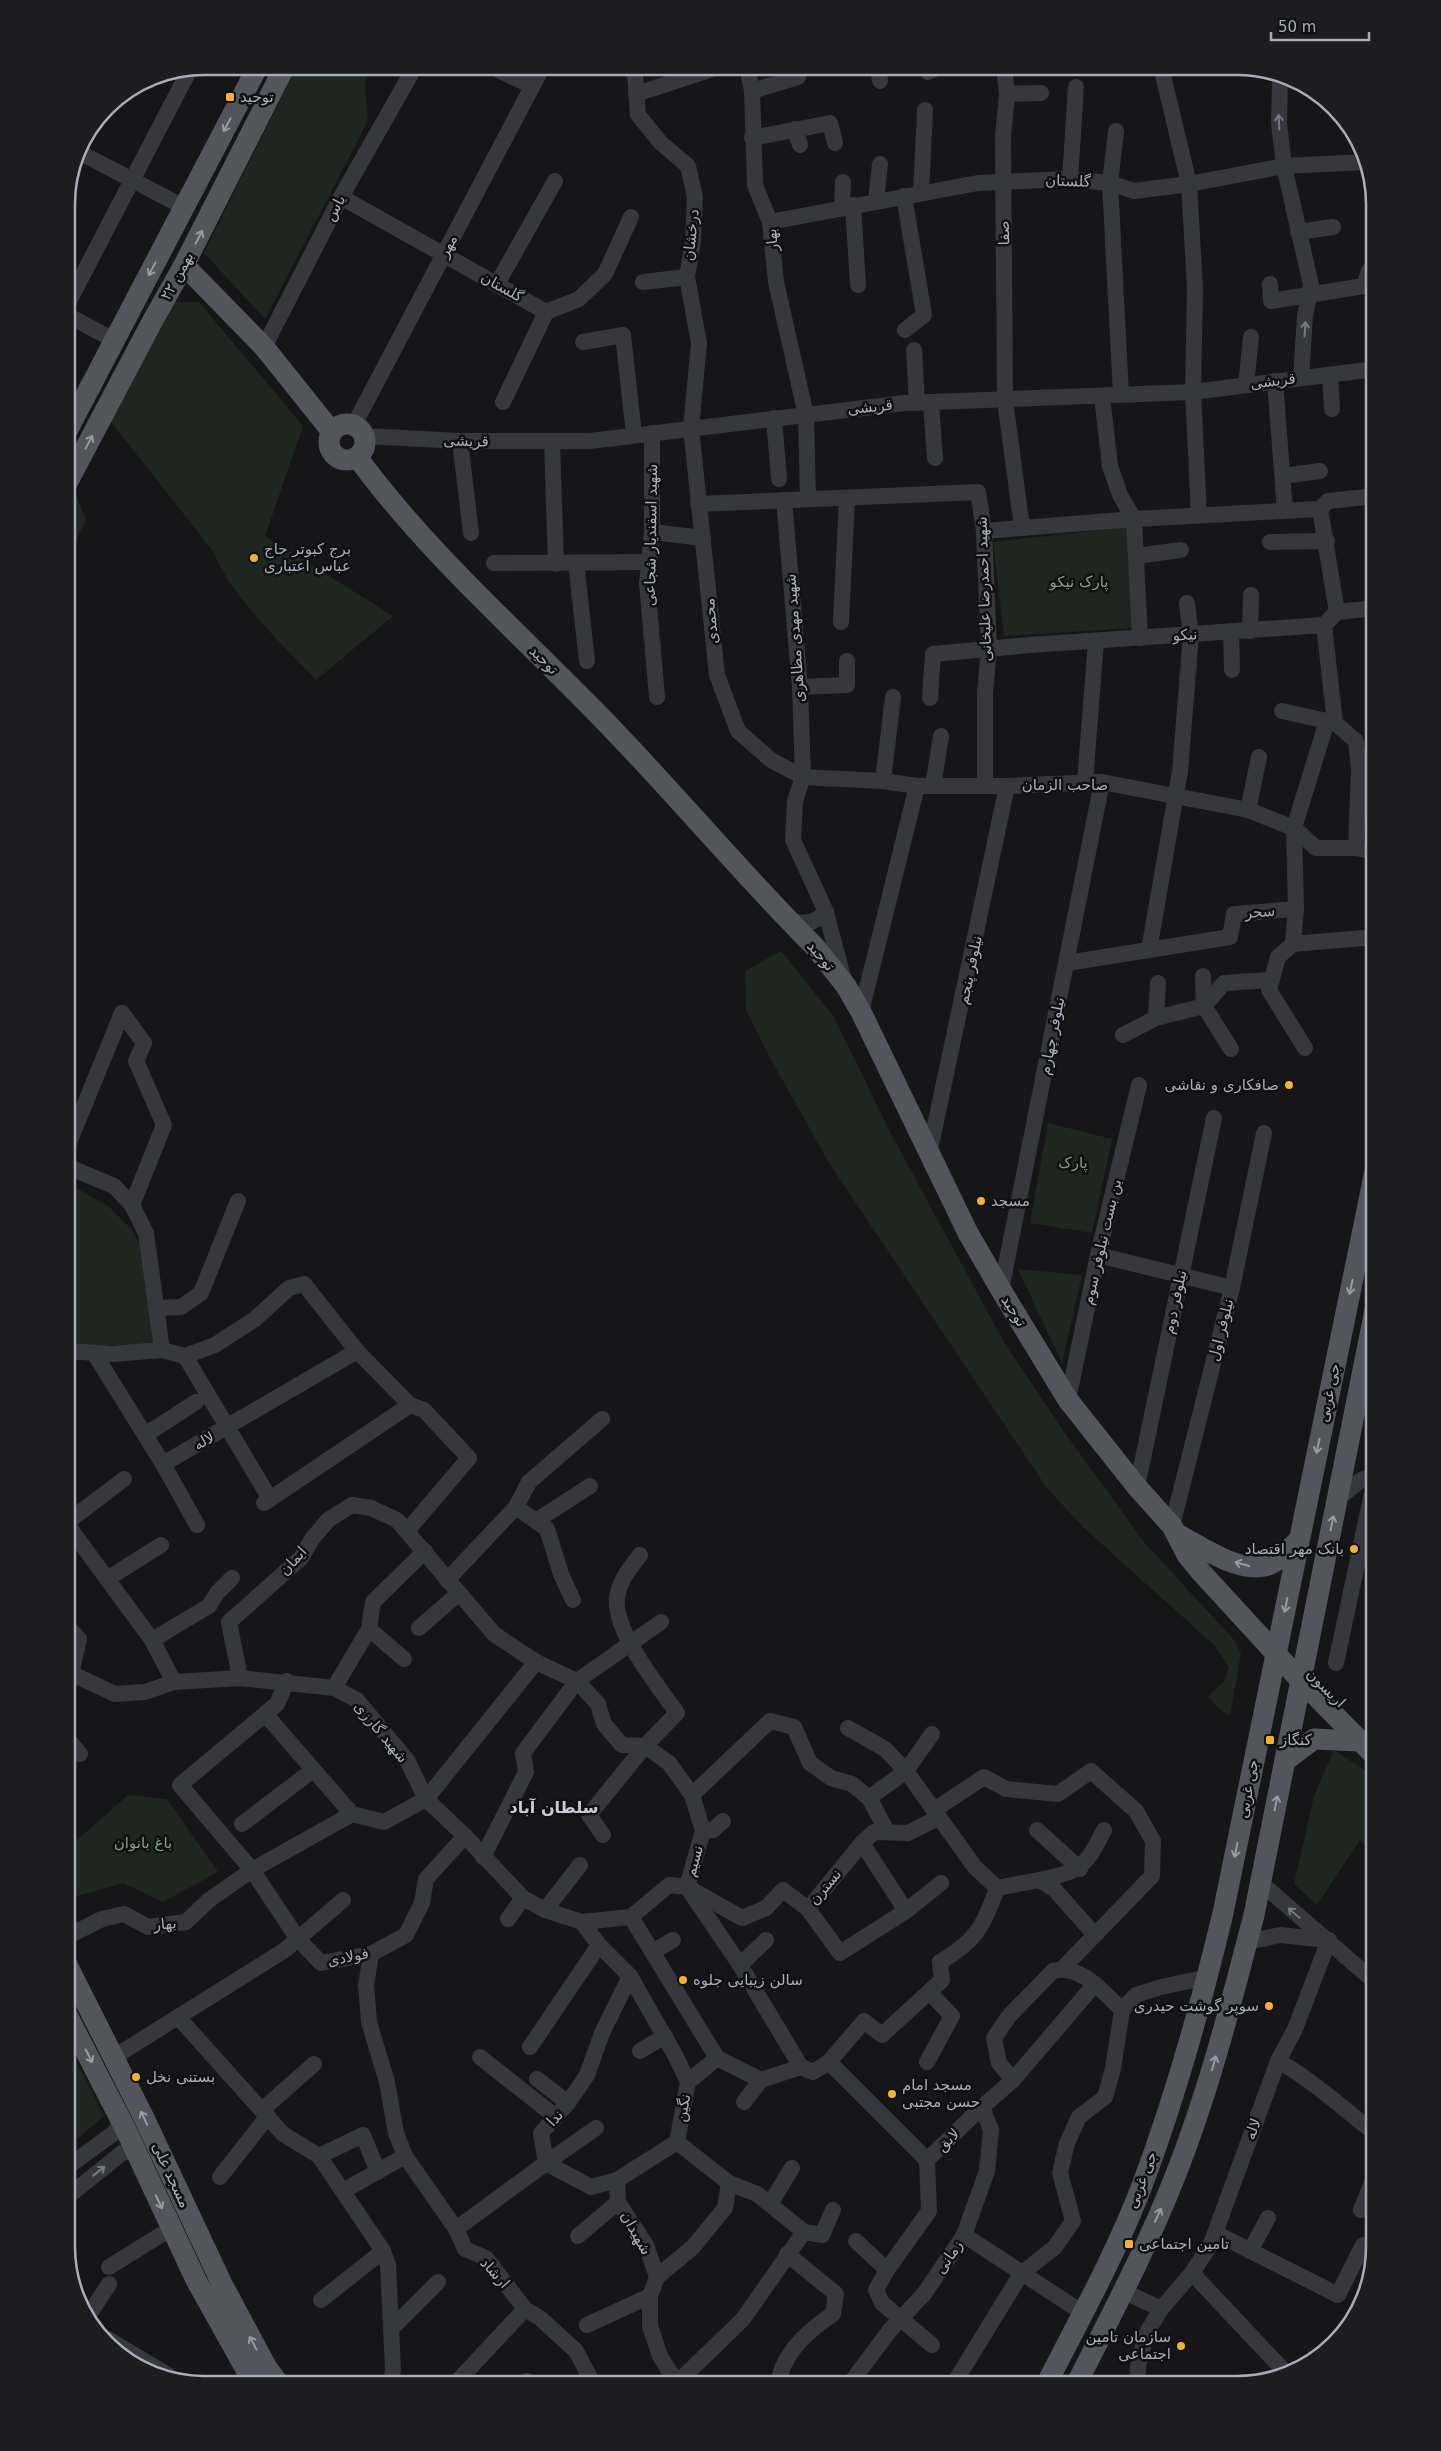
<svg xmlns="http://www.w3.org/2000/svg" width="1441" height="2451" font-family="'DejaVu Sans','Noto Naskh Arabic',sans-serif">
  <rect width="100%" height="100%" fill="#161618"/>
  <g fill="#1e261f">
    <polygon points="297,66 368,66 365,86 368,121 265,319 204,253"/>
    <path d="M167,302H199L303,426L265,536L393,616L316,680C281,643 232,597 212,550L108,418Z"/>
    <polygon points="74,491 86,519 66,563 66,506"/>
    <polygon points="1127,527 1135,628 1004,636 993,542"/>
    <polygon points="781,951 834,1017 889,1130 1005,1344 1065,1433 1144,1542 1234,1640 1241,1653 1230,1716 1219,1709 1208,1696 1224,1682 1229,1667 1214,1645 1084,1528 1047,1488 829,1163 769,1056 746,1010 745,971"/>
    <polygon points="1048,1123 1112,1139 1092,1233 1030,1223"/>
    <polygon points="66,1182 108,1206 132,1230 144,1253 153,1345 66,1345"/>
    <polygon points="1018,1269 1082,1275 1062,1363"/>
    <polygon points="1334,1750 1375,1777 1375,1858 1360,1840 1317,1905 1294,1884 1314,1796"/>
    <polygon points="128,1795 167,1799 218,1872 163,1902 123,1883 70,1898 66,1894 66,1850"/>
    <polygon points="66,2041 104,2116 66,2148"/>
  </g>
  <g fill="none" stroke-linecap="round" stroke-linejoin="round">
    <g stroke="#37383d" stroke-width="16">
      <polyline points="490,66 532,86"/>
      <polyline points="627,66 635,74 638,115 661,143 688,166 695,197 693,241 687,277 699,343 691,428 717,675 738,731 771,760 803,777 883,781 917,786 1007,786 1102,782 1248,810 1294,828 1316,848 1356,848 1375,852"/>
      <polyline points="747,66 752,91 755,185 770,222 776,282 806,415 808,499"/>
      <polyline points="878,66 880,81"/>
      <polyline points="1004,66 1007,94 1003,138 1005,400 1022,528"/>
      <polyline points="1161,67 1189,184 1195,288 1193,392 1199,515"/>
      <polyline points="928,72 942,66"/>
      <polyline points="1280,78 1279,123 1284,166 1311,285 1305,316 1301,378"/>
      <polyline points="752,91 798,77"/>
      <polyline points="636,94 722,66"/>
      <polyline points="1007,94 1041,93"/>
      <polyline points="795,129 800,145"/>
      <polyline points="1116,131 1110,183 1121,394"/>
      <polyline points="752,138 830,123 835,143"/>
      <polyline points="77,151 184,207"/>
      <polyline points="1070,179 1076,87"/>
      <polyline points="921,193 925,110"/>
      <polyline points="904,196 924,315 905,330"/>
      <polyline points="341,197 546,312 579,299 605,274 631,217"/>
      <polyline points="876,201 880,164"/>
      <polyline points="853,205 858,285"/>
      <polyline points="842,208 843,182"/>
      <polyline points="770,222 978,183 1070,179 1110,183 1134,191 1189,184 1284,166 1365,162"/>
      <polyline points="1298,232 1333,227"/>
      <polyline points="643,282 687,277"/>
      <polyline points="497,284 555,181"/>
      <polyline points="1270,284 1271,301 1364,286 1369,271 1375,271"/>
      <polyline points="67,305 190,69"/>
      <polyline points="67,315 114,340"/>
      <polyline points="583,342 623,335 634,435"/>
      <polyline points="264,347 341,197 412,72"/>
      <polyline points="914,350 917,403"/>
      <polyline points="1330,375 1332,409"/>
      <polyline points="1275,381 1285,510"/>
      <polyline points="1246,385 1251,337"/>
      <polyline points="1102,396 1110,466 1120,495 1134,519 1140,638"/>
      <polyline points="503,402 546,312"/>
      <polyline points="931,403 935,458"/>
      <polyline points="774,418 779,479"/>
      <polyline points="354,425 543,66"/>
      <polyline points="652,433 652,532 647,583 657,697"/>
      <polyline points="364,436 460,441 590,441 905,403 1193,392 1367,370 1375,371"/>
      <polyline points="460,441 471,533"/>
      <polyline points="552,441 556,564"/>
      <polyline points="1283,476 1320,471"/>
      <polyline points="784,500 800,687 803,777 795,801 793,840 826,912 844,981"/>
      <polyline points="698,504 978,492 984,531 989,648 985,693 985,786"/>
      <polyline points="1320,509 1337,612"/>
      <polyline points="984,531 1134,519 1320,509 1328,501 1375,496"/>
      <polyline points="652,532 703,538"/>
      <polyline points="1270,542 1327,541"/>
      <polyline points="1136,556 1181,550"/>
      <polyline points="494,563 650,562"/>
      <polyline points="576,563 587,661"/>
      <polyline points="841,622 847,498"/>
      <polyline points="1324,625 1335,723"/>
      <polyline points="1250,631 1251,595"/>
      <polyline points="1231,632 1232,670"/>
      <polyline points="800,687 847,685 847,661"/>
      <polyline points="930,698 933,654 1030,645 1324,625 1337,612 1375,608"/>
      <polyline points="1282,711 1327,721"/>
      <polyline points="883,781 893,697"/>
      <polyline points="1085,782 1096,641"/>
      <polyline points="933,786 941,736"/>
      <polyline points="1248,810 1259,757"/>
      <polyline points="1296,909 1294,828 1327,721 1335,723 1356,741 1359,769 1356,848"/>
      <path d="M789,921C806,924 814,924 826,912"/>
      <polyline points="1293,944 1278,957 1269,990 1305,1048"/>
      <polyline points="1149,950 1180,771 1191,635 1187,603"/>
      <polyline points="1067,963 1230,937 1234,914 1296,909 1293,944 1375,937"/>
      <polyline points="1203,976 1204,1006 1231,1049"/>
      <polyline points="861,1012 917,786"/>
      <polyline points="122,1013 144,1043 136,1061 164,1125 132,1205"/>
      <polyline points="1156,1018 1158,983"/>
      <polyline points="1123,1035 1156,1018 1204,1006 1224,983 1271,980"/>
      <polyline points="66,1150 122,1013"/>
      <polyline points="929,1154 1007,786"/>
      <polyline points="66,1166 114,1186 132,1205 146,1233 162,1350"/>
      <polyline points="1098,1255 1232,1288"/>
      <polyline points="1001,1290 1102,782"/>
      <polyline points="156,1308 181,1307 201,1293 238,1201"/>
      <polyline points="66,1351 112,1354 162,1350 185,1356 215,1345 255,1319 289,1288 304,1284 357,1351 410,1405 424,1410 469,1458 407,1531"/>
      <polyline points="94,1353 163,1464 357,1351"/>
      <polyline points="185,1356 270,1499"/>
      <polyline points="1358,1393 1375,1415"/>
      <polyline points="1068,1400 1098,1255 1139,1085"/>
      <polyline points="145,1435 196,1402"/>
      <polyline points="163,1464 197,1525"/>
      <polyline points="1137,1487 1214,1118"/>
      <polyline points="1336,1500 1361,1480 1375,1475"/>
      <polyline points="264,1503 410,1405"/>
      <polyline points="516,1507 547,1529 561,1574 573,1600"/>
      <polyline points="536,1521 590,1486"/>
      <polyline points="66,1523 152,1640 174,1682"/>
      <polyline points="66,1523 124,1479"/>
      <polyline points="1172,1526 1232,1288 1264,1133"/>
      <polyline points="107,1579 161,1545"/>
      <polyline points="447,1580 516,1507 529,1482 602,1419"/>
      <polyline points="66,1625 79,1639 71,1674"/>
      <polyline points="419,1628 459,1593"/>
      <polyline points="369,1629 404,1659"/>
      <polyline points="152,1640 209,1606 217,1593 232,1578"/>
      <polyline points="1336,1663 1375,1479"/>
      <polyline points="66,1671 115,1694 145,1692 174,1682 240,1678 334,1688 357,1700 407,1760 426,1799 465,1836 523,1898 545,1910 582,1922 631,1917 669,1885 687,1887 742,1918 766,1908 783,1890 808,1909 862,1843 874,1832 908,1833 938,1818"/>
      <polyline points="240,1678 229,1622 301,1558 312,1539 328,1520 352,1505 371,1508 397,1520 494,1634 536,1662 577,1681 598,1704 604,1724 622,1745 645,1746 669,1763 692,1795 703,1831 687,1887 740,1965 801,2067"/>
      <polyline points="287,1681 277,1704 180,1785 252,1870 298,1939 321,1963 371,1954 406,1935 422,1903 426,1879 465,1836"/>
      <polyline points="334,1688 369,1629 373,1602 425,1551"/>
      <polyline points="265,1714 352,1814 384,1822 426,1799 536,1662"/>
      <polyline points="848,1728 885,1749 906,1771 974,1866 997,1888 1039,1880 1054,1889 1095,1935"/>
      <polyline points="66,1737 80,1754"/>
      <polyline points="692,1795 770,1721 794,1727 810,1763 831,1778 852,1784 869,1798 887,1831"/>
      <polyline points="869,1798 906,1771 932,1734"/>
      <polyline points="934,1810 984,1777 1006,1789 1058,1794 1091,1771 1136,1811 1153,1841 1152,1876 1062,1969"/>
      <polyline points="242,1824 313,1770"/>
      <polyline points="1037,1830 1080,1869"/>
      <polyline points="703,1831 713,1830 723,1821"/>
      <path d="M603,1835L589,1815L645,1746L677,1713C659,1687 613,1631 617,1598C619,1581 630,1568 640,1555"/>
      <polyline points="862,1843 906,1911"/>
      <polyline points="483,1857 526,1772 523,1753 577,1681 661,1622"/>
      <path d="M1039,1880C1081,1871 1085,1868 1104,1830"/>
      <polyline points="1261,1883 1375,1982"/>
      <polyline points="808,1909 840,1953 906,1911 941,1883"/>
      <polyline points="545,1910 580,1865"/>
      <polyline points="631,1917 717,2058"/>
      <polyline points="508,1919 523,1898"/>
      <polyline points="582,1922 599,1945 630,1976 675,2055 688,2082 677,2142 729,2183 757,2194 804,2232 822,2235 833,2210"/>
      <polyline points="66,1937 102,1919 124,1914 148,1927 186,1922 209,1900 252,1870 352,1814"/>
      <polyline points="1247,1942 1280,1935 1329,1940"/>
      <polyline points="652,1952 673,1940"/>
      <polyline points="371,1954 366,1985 369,2022 387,2082 396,2133 405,2156 456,2229 465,2249 486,2258 525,2309 540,2318 576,2351 594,2385"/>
      <polyline points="740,1965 766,1940"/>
      <polyline points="178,2017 283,2134 319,2156 383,2251 388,2265 393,2370 391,2385"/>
      <polyline points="530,2047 599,1945"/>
      <polyline points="640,2051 665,2036"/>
      <polyline points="114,2057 285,1950 343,1900"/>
      <polyline points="480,2057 556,2117"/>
      <path d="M1278,2061C1314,2081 1342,2108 1375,2133"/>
      <polyline points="829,2062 927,2160"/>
      <polyline points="927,2062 952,2016 929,1992"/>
      <path d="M801,2067L813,2072L829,2062L864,2021L882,2035L942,1980L940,1962C975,1942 984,1926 997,1888"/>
      <polyline points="537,2079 568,2103"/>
      <path d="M1013,2080L999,2063L994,2038L1009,2016L1053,1971C1080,1963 1104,1993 1122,2010"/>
      <polyline points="688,2082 717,2058 761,2080 801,2067"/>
      <polyline points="744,2102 761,2080"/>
      <polyline points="262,2110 314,2064"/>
      <polyline points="596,2128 546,2163 591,2187 617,2180 618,2202 646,2245 657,2277 650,2296 650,2326 660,2356 678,2385"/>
      <polyline points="319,2156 363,2135 378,2172"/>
      <polyline points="66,2168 114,2133 121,2122"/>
      <polyline points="220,2177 268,2116"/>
      <polyline points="617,2180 677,2142"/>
      <polyline points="343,2191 405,2156"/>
      <polyline points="66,2198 122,2153 135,2151"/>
      <polyline points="770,2204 792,2168"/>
      <polyline points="1361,2210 1375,2175"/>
      <polyline points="456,2229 546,2163 541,2133 568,2103 587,2075 602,2033 630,1976"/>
      <polyline points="1215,2233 1338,2295 1363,2245"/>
      <polyline points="964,2235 1083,2313"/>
      <polyline points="578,2236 618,2202"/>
      <polyline points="856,2241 887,2270"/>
      <polyline points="1250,2251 1268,2218"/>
      <polyline points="109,2267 172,2228"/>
      <polyline points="1192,2273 1286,2373"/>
      <polyline points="657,2277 693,2247 725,2208 729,2183"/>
      <polyline points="1123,2291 1161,2309"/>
      <polyline points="321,2300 383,2251"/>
      <polyline points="88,2316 109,2284"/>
      <polyline points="587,2325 650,2296"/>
      <polyline points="391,2329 438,2282"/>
      <polyline points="108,2339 168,2375"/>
      <polyline points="932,2345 882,2303 876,2290 887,2270 929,2211 927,2160 982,2107 1013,2080 1095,1984"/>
      <polyline points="677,2383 743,2319 804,2232"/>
      <polyline points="454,2385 525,2309"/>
      <polyline points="523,2385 527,2381"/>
      <path d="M778,2385C781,2354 809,2330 833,2314L836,2294L787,2254"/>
      <polyline points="849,2385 890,2330 924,2294 964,2235 987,2171 991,2130 982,2107"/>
      <polyline points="953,2385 1021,2274 1055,2247 1073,2221 1060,2173 1067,2143 1079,2117 1105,2097 1113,2069 1122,2010 1136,1995 1161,1987 1208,1977"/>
      <polyline points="1137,2385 1138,2367 1146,2334 1161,2309 1192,2273 1211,2244 1278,2061 1295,2029 1329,1940"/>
    </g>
    <g stroke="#53555c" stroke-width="21">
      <polyline points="184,265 264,347 332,432"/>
      <circle cx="347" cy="442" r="18"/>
      <polyline points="66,433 258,66"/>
      <path d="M357,457C423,547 507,622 586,702C665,781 736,868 815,947L846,986L861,1012L968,1233L1001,1290L1068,1400L1137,1487L1172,1526L1187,1555L1201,1572L1301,1681L1375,1756"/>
      <polyline points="66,485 153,320 184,265 285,66"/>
      <path d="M1177,1534C1202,1547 1236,1572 1265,1566C1278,1563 1289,1549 1299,1540"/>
      <polyline points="1285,1761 1314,1739 1359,1741"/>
      <polyline points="66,1963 145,2120 222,2284 267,2368 279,2384"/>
      <polyline points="66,2013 125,2128 196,2280 254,2384"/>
      <path d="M1046,2385C1080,2318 1117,2252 1143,2183C1176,2095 1201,2005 1223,1913L1375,1171"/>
      <path d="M1076,2385C1110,2317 1146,2250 1174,2179C1208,2094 1231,2004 1254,1915L1375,1310"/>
    </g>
  </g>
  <defs><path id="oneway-shaft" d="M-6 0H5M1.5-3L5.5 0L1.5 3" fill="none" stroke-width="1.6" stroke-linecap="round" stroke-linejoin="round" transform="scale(1.25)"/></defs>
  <g stroke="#757881">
    <use href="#oneway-shaft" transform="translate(1279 122) rotate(-93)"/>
    <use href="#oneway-shaft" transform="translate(1305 329) rotate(-86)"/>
    <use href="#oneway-shaft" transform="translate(1294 1913) rotate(-139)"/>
    <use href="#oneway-shaft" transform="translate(99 2171) rotate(-38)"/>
  </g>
  <g stroke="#979ba6">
    <use href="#oneway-shaft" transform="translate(227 125) rotate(118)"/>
    <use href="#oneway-shaft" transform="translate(199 237) rotate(-63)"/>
    <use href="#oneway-shaft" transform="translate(152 269) rotate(118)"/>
    <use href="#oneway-shaft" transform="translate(89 442) rotate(-62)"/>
    <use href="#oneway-shaft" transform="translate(1351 1287) rotate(102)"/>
    <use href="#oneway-shaft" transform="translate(1318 1446) rotate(102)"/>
    <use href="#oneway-shaft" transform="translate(1332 1523) rotate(-79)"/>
    <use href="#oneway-shaft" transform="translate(1242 1564) rotate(-165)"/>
    <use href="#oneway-shaft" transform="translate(1286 1605) rotate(101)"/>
    <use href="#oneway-shaft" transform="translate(1276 1803) rotate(-79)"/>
    <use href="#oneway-shaft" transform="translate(1236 1850) rotate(101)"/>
    <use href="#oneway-shaft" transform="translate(89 2056) rotate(63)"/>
    <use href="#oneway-shaft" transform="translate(1214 2063) rotate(-74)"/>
    <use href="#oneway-shaft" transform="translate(144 2118) rotate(-115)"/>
    <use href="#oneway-shaft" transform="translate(159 2202) rotate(65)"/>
    <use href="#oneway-shaft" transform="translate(1158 2215) rotate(-66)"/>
    <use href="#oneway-shaft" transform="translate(253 2343) rotate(-118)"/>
  </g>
  <g fill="#f2b134" stroke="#111113" stroke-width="2">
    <rect x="225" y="92" width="10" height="10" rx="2.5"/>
    <circle cx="254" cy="558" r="5"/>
    <circle cx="1289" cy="1085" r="5"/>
    <circle cx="981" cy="1201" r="5"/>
    <circle cx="1354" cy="1549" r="5"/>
    <rect x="1265" y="1735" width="10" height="10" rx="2.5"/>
    <circle cx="683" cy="1980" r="5"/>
    <circle cx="1269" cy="2006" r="5"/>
    <circle cx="136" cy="2077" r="5"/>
    <circle cx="892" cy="2094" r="5"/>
    <rect x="1124" y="2239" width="10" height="10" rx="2.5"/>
    <circle cx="1181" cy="2346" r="5"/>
  </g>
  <g text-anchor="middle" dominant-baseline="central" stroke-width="5" stroke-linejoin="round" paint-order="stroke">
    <g font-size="15" fill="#a8adb8" stroke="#111113" text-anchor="start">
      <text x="240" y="97">توحید</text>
      <text x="264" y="549">برج کبوتر حاج<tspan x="264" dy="17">عباس اعتباری</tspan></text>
      <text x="1279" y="1085" text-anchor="end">صافکاری و نقاشی</text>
      <text x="991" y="1201">مسجد</text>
      <text x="1344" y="1549" text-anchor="end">بانک مهر اقتصاد</text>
      <text x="1280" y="1740">کنگاز</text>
      <text x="693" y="1980">سالن زیبایی جلوه</text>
      <text x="1259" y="2006" text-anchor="end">سوپر گوشت حیدری</text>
      <text x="146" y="2077">بستنی نخل</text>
      <text x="902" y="2085">مسجد امام<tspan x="902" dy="17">حسن مجتبی</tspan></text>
      <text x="1139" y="2244">تامین اجتماعی</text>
      <text x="1171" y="2337" text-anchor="end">سازمان تامین<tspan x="1171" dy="17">اجتماعی</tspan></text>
    </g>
    <g font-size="15" fill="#a8adb8" stroke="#111113">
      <text transform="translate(1068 181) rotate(2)">گلستان</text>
      <text transform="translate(335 208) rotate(-62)">یاس</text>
      <text transform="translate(1004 233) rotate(-91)">صفا</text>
      <text transform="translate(691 235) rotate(-84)">درخشان</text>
      <text transform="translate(772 240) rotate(-96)">بهار</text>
      <text transform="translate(448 246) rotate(-62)">مهر</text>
      <text transform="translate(177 276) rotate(-61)">۲۲ بهمن</text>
      <text transform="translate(502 287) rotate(29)">گلستان</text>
      <text transform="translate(1273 381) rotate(-7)">قریشی</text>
      <text transform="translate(870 407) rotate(-6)">قریشی</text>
      <text transform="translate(466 441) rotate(1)">قریشی</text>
      <text transform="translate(651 535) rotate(-89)">شهید اسفندیار شجاعی</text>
      <text transform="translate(984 589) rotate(-92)">شهید احمدرضا علیخانی</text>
      <text transform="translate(711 621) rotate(-95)">محمدی</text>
      <text transform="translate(1185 635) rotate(-4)">نیکو</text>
      <text transform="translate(795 638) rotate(-94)">شهید مهدی مظاهری</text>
      <text transform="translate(544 660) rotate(45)">توحید</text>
      <text x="1065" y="785">صاحب الزمان</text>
      <text transform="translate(1260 912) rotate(-5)">سحر</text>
      <text transform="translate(821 956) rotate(49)">توحید</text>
      <text transform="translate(970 970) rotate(-78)">نیلوفر پنجم</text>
      <text transform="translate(1052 1036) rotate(-79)">نیلوفر چهارم</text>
      <text transform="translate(1102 1242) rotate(-77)">بن بست نیلوفر سوم</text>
      <text transform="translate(1175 1302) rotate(-78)">نیلوفر دوم</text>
      <text transform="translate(1014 1311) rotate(58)">توحید</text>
      <text transform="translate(1221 1330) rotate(-76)">نیلوفر اول</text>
      <text transform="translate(1329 1393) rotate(-78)">جی غربی</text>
      <text transform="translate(204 1441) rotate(-29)">لاله</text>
      <text transform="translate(293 1561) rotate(-48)">ایمان</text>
      <text transform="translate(1326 1688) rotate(45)">اریسون</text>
      <text transform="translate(381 1732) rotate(50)">شهید گارزی</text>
      <text transform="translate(1248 1789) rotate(-79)">جی غربی</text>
      <text transform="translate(694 1861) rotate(-74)">نسیم</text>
      <text transform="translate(825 1887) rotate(-50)">نسترن</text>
      <text transform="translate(165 1924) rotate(-5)">بهار</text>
      <text transform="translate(348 1957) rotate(-11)">فولادی</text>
      <text transform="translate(683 2108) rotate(-80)">نگین</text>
      <text transform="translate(555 2118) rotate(-48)">ندا</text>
      <text transform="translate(1253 2129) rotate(-70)">لاله</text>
      <text transform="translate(948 2140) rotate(-44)">لایق</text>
      <text transform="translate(171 2175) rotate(65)">مسجد علی</text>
      <text transform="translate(1142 2180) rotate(-69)">جی غربی</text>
      <text transform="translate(636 2233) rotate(61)">شهیدان</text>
      <text transform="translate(949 2257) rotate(-56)">زمانی</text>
      <text transform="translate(495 2273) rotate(48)">ارشاد</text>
    </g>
    <g font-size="15" fill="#7fa381" stroke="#111113">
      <text x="1079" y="582">پارک نیکو</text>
      <text x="1073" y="1163">پارک</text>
      <text x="143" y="1843">باغ بانوان</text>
    </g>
    <g font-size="16" font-weight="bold" fill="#c9ccd4" stroke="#111113">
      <text x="554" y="1807">سلطان آباد</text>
    </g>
  </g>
  <path d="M0 0H1441V2451H0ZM204 75H1237A129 129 0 0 1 1366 204V2247A129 129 0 0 1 1237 2376H204A129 129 0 0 1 75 2247V204A129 129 0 0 1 204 75Z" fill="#1d1d20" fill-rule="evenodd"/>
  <path fill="none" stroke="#a8adb8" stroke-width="2.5" d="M204 75H1237A129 129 0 0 1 1366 204V2247A129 129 0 0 1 1237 2376H204A129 129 0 0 1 75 2247V204A129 129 0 0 1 204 75Z"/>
  <path d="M1271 32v8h98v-8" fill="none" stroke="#a8adb8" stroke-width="2.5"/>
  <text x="1278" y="32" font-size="15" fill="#a8adb8" stroke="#111113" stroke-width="4" paint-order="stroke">50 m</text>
</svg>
